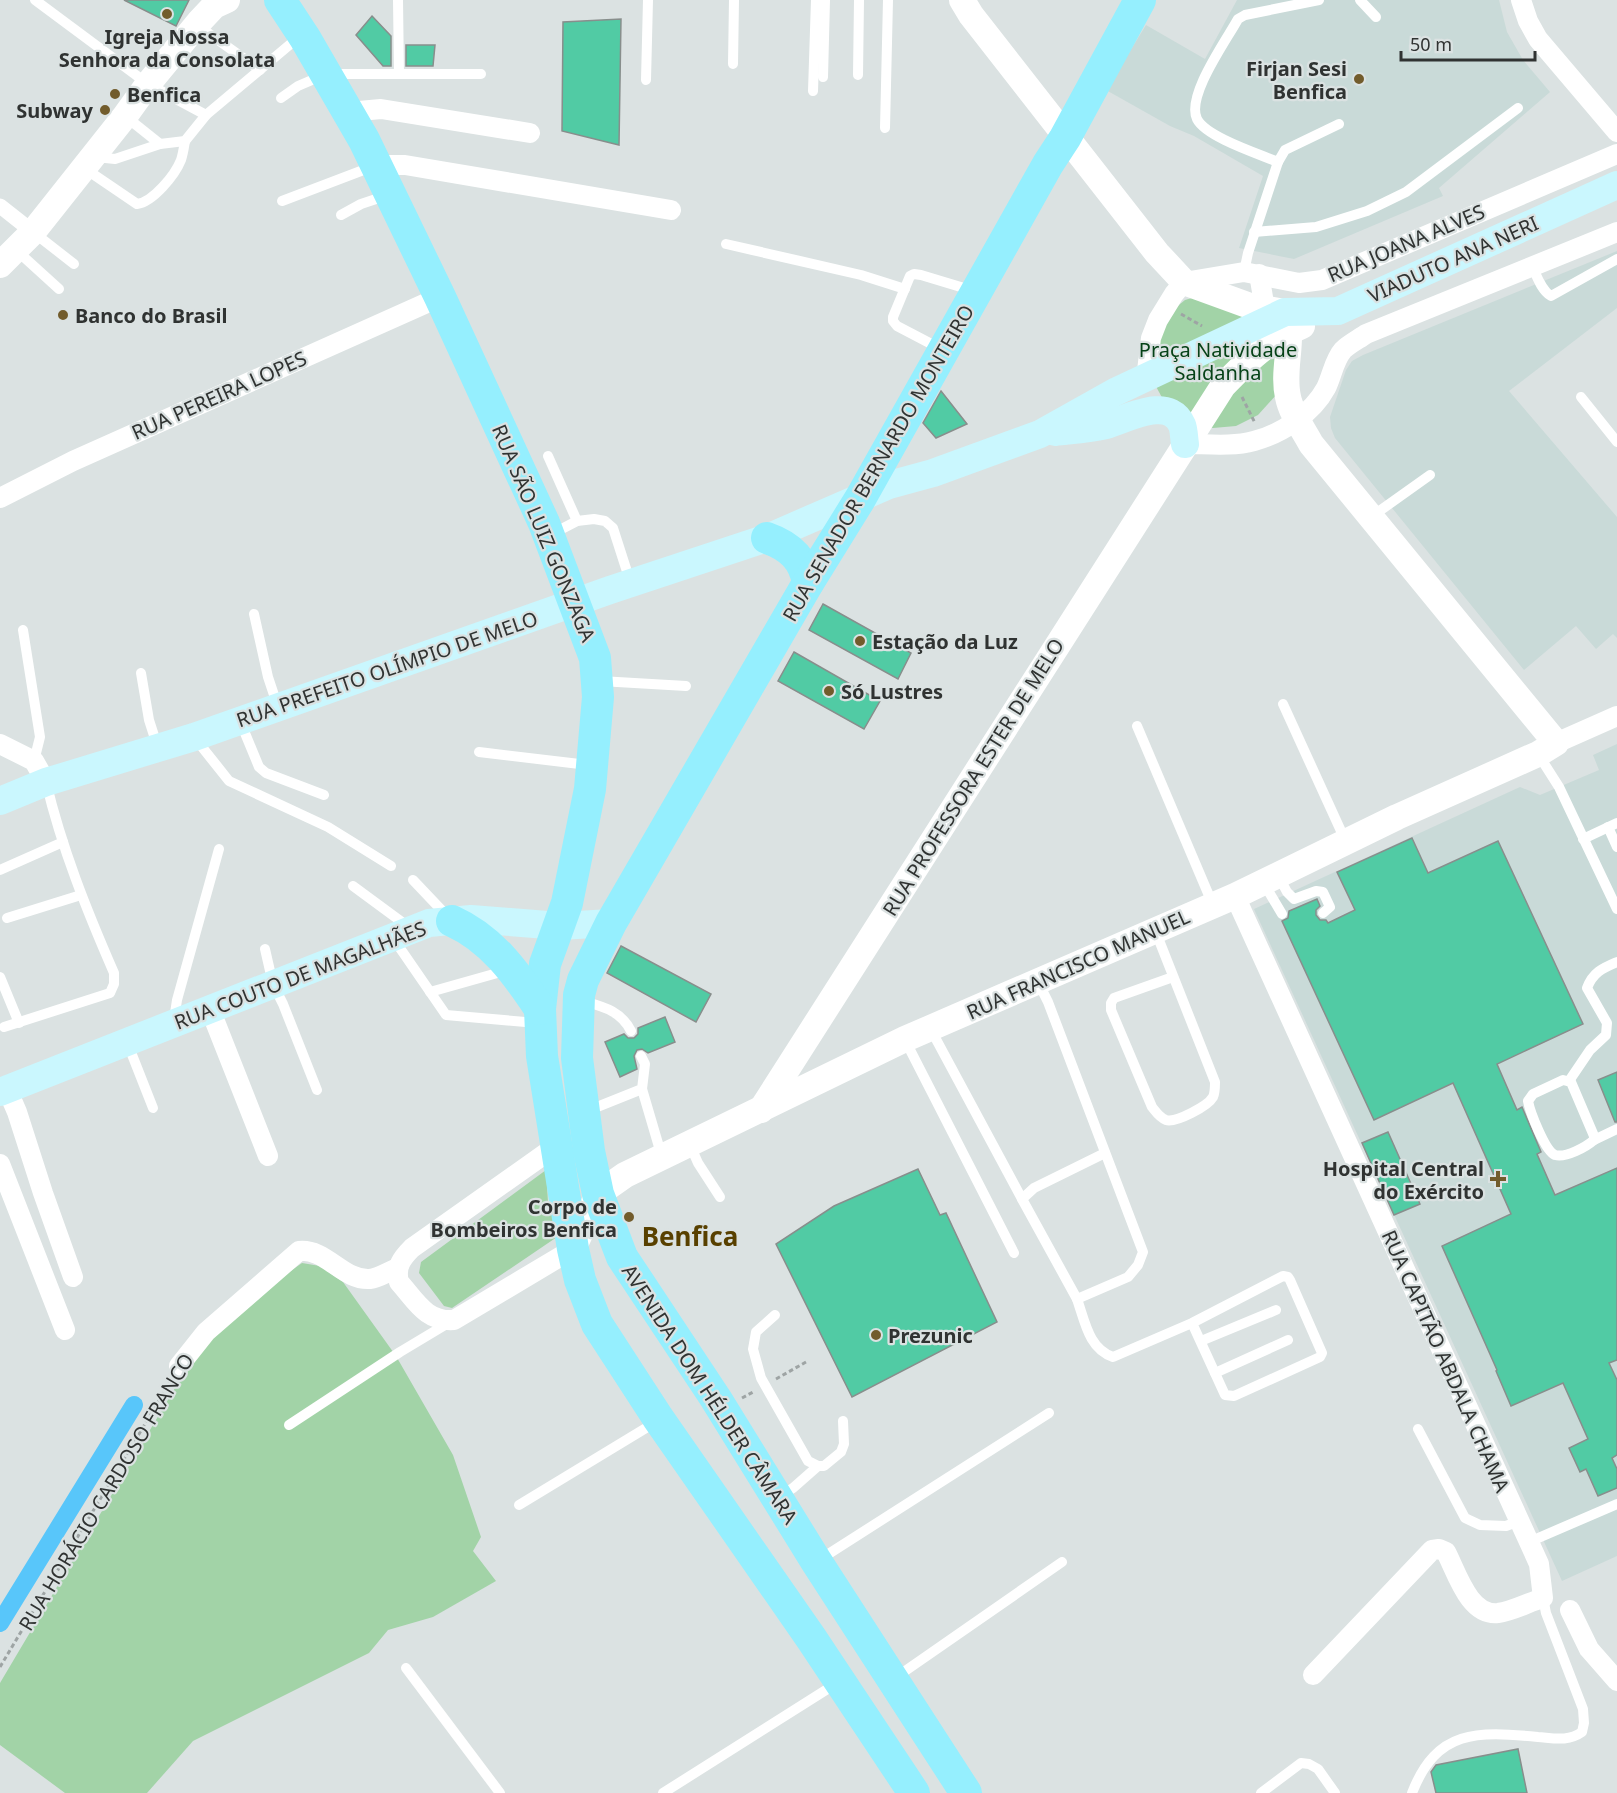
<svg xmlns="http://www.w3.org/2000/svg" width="1617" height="1793" font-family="'Noto Sans',sans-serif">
  <rect width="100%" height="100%" fill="#dbe2e2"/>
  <g fill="#c9dad8">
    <polygon points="1237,0 1499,0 1507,32 1523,60 1550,92 1439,188 1443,196 1294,259 1239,248 1263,176 1194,136 1170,126 1106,90 1146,25 1205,59"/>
    <polygon points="1617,251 1617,308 1509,391 1617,517 1617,638 1613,634 1596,649 1576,626 1524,670 1335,438 1331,428 1330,417 1346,370 1352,361 1363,355"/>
    <polygon points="1617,744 1617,1556 1562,1581 1254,909 1520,787 1540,795 1599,770 1593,755"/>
  </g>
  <g fill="#a2d3a7">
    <polygon points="1209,293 1282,337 1278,393 1258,415 1236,426 1213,428 1199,425 1165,403 1153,381 1153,340 1169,313 1185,300"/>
    <polygon points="546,1170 548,1202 560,1235 452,1308 444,1306 419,1273 421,1262"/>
    <polygon points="302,1263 320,1266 343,1282 396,1356 453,1455 481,1537 473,1551 496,1581 433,1617 388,1630 369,1653 193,1741 147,1793 65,1793 0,1745 0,1683 198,1349 220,1320"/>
  </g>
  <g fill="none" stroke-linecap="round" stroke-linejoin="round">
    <polyline stroke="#58c6fa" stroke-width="18" points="0,1623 134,1405"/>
  </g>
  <g fill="#51cba4" stroke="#888e8c" stroke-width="1.5">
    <polygon points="124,0 189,0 176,26"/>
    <polygon points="372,16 391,36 391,66 383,66 356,35"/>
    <polygon points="621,19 619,145 562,131 563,22"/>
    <polygon points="406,45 435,45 433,66 406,66"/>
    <polygon points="941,391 967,424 936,438 923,423"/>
    <polygon points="823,604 911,653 898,679 809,630"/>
    <polygon points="794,652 880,701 864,729 778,681"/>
    <polygon points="1412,838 1428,873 1498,841 1583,1024 1497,1064 1517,1110 1522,1107 1541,1152 1537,1154 1555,1195 1617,1168 1617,1360 1609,1363 1617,1380 1617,1455 1612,1458 1617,1469 1617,1488 1598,1496 1586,1469 1580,1472 1569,1448 1588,1439 1563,1383 1511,1406 1496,1371 1497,1370 1442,1246 1511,1214 1453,1083 1374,1120 1282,921 1288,918 1289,911 1317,899 1320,906 1316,910 1316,915 1320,920 1326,920 1328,923 1355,910 1337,872"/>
    <polygon points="621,946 711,994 696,1022 607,973"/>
    <polygon points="665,1017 675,1042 648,1053 642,1049 637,1050 634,1056 637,1069 620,1077 605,1042 624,1034 628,1038 634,1038 638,1034 638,1028"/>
    <polygon points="1617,1072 1617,1122 1615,1122 1598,1080"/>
    <polygon points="1388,1132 1420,1204 1394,1215 1362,1143"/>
    <polygon points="918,1169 940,1215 946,1213 997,1322 852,1397 776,1244 834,1206"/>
    <polygon points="1518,1749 1527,1793 1436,1793 1431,1772 1436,1765"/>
  </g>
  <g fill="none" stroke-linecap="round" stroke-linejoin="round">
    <g stroke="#9ea4a4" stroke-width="3" stroke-dasharray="4.5 3" stroke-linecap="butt">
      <polyline points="1181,314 1202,326"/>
      <polyline points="1242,397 1255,423"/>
      <polyline points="776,1379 806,1362"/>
      <polyline points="742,1398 755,1391"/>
      <polyline points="0,1667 170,1382"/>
    </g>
    <g stroke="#fff" stroke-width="10">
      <polyline points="35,0 148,84 206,115"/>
      <polyline points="398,0 399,74"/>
      <polyline points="1360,0 1376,17"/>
      <polyline points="197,25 260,70"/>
      <polyline points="733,64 734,0"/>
      <polyline points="858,75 859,0"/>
      <polyline points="823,77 825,0"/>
      <polyline points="646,80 648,0"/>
      <polyline points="813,91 816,0"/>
      <polyline points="281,98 298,86 326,74 481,74"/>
      <polyline points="125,116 160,144"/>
      <polyline points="885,128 888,0"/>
      <polyline points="96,157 115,159 160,144 185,141 206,115 300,36"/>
      <path d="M1278,162C1259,154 1206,137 1197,119C1186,96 1226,41 1238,19L1245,15L1319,0"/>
      <path d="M84,168L137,204C153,202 175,175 181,160C183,154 184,147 185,141"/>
      <polyline points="282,201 374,166"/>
      <polyline points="341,215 361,204 388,195"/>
      <polyline points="33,232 74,264"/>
      <polyline points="1254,232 1316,227 1367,211 1406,192 1518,108"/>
      <polyline points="726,244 861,275 905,289"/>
      <polyline points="15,249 59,289"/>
      <path d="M1533,268C1537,277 1542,291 1551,296L1617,259"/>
      <polyline points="1244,272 1248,253 1278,162 1285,150 1339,124"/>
      <polyline points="941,349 897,326 893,321 893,317 910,276 914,274 921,275 974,291"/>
      <polyline points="1581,397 1617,442"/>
      <polyline points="548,456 577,521"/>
      <polyline points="1371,517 1430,475"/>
      <polyline points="552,534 577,521 594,519 605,521 613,528 631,584"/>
      <polyline points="254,614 268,677 278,707"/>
      <polyline points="23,630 40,737 34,761"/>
      <polyline points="141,673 149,720 158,748"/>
      <polyline points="600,681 686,686"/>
      <polyline points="1283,704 1346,842"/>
      <polyline points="240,721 259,767 266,773 324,795"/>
      <polyline points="1137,726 1213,905"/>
      <polyline points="194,737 229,781 328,827 391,866"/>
      <polyline points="479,752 588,765"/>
      <polyline points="1538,754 1559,787 1617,909"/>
      <polyline points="1608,827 1617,847"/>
      <polyline points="1583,839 1617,823"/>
      <polyline points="0,870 63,842"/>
      <polyline points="1278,875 1287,892 1294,899 1316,891 1323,892 1330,907 1323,913"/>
      <polyline points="413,880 450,919"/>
      <polyline points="1263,882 1282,914"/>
      <polyline points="353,886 410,928"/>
      <polyline points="7,918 81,895"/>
      <path d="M1155,930L1215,1082C1215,1087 1215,1093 1213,1097C1208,1106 1176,1123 1166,1120C1160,1118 1156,1112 1152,1107L1111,1010V1003L1114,998L1173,977"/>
      <polyline points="393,938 446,1015 537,1023"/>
      <polyline points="265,949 273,984 283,1004 317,1090"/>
      <polyline points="0,977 19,1023"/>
      <path d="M1038,982L1048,1002L1143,1252L1138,1265L1128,1277L1077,1299C1085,1322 1089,1349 1113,1357L1192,1323L1283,1276L1288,1277L1290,1280L1322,1353L1320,1357L1234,1396L1225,1395L1192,1323"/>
      <polyline points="430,992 508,970"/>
      <path d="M583,1001C604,1007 621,1011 631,1031"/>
      <polyline points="174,1020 177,1000 219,849"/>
      <path d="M4,1027L110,993L114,984V973C87,911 62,849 46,782"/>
      <polyline points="930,1028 1022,1199"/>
      <polyline points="905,1040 1014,1253"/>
      <polyline points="127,1042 153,1108"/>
      <path d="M1563,1080L1571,1082L1594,1136V1140C1586,1147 1566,1158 1555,1155C1545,1151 1530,1112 1528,1101L1533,1094Z"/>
      <path d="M1569,1081L1590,1050L1606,1035L1607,1023L1587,988C1593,972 1603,968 1617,962"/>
      <polyline points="642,1089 662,1157"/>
      <polyline points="587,1111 642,1089 645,1064 641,1056"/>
      <polyline points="1594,1140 1617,1129"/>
      <polyline points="690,1145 698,1163 720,1197"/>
      <polyline points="1077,1299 1022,1199 1034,1188 1105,1153"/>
      <polyline points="775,1315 756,1332 753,1349 761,1378 808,1461 818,1466 824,1466 841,1452 844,1444 843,1421"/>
      <polyline points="1201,1341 1276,1310"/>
      <polyline points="1215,1373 1288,1340"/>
      <polyline points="289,1425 400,1352 450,1322"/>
      <polyline points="1418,1429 1465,1518 1480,1525 1506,1526 1519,1521"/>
      <polyline points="780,1496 793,1488 818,1466"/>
      <polyline points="519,1505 646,1428 656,1420"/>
      <polyline points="1529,1542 1617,1504"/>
      <polyline points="819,1560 1049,1413"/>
      <polyline points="406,1668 500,1793"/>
      <polyline points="895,1678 1062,1562"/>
      <polyline points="663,1793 837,1683"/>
      <polyline points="1261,1793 1301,1763 1309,1764 1318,1769 1335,1793"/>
      <path d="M1412,1793C1437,1729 1477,1731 1538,1737C1553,1738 1568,1742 1582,1732L1584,1723L1583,1709L1546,1613L1543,1598"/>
    </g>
    <polyline stroke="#fff" stroke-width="15" points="0,206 33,232"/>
    <g stroke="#fff" stroke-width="20">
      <polyline points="1521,0 1528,21 1538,39 1617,132"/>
      <polyline points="348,112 381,109 530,133"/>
      <polyline points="377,165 405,165 671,210"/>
      <polyline points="1259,274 1265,309"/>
      <polyline points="1146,379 1151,338 1158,320 1174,294 1184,282 1244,272 1299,283 1322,280 1617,154"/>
      <path d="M1185,444C1207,444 1232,447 1254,441C1281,434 1312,414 1326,388C1332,376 1334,360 1343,350C1349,344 1359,339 1366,334L1617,232"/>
      <polyline points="0,498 73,461 440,297"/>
      <polyline points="1556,743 1617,716"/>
      <polyline points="0,744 34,761 46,782"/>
      <path d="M1235,896L1539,1564L1543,1598C1529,1602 1513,1611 1498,1613C1469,1616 1457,1573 1446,1552L1439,1549L1432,1550L1313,1675"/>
      <polyline points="210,1009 268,1156"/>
      <polyline points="7,1089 17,1112 43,1193 73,1277"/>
      <path d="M556,1146L412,1248C402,1258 395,1267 399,1282C416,1301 426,1322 454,1320L573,1249"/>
      <polyline points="0,1164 65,1330"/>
      <path d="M179,1366L206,1332L299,1251C326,1248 343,1281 370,1279C379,1278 389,1271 398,1268"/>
      <polyline points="1570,1610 1589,1649 1617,1681"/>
    </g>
    <g stroke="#fff" stroke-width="26">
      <polyline points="962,0 971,15 1157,253 1184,282 1250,306 1285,312"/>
      <polyline points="0,265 33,232 125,116 148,84 199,22 214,6 227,0"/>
      <path d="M761,1110L1223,386C1247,361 1268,340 1302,326"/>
      <path d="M573,1249L598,1194L625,1175L905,1039L1235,896L1397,817L1538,754L1556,743L1311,444C1303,429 1291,413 1288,397C1283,375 1290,353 1289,331"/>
    </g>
    <g stroke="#caf7fe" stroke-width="28">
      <path d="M1055,432C1072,430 1089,429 1106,425C1127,419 1169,395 1182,425C1184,430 1184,438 1185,444"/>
      <polyline points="0,801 46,782 194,737 610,590 767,538 889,485 933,473 1040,434 1115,392 1285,312 1338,311 1617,185"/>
      <polyline points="0,1092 429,923 471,919 560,926 611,923"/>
    </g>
    <g stroke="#95effe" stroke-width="32">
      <polyline points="280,0 305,38 364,140 440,297 544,523 595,658 598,697 590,789 567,903 545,964 540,1009 542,1056 573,1249 580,1280 597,1324 658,1418 811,1638 914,1793"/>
      <path d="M767,538C790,546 804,559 808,583"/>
      <path d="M452,921C492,939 516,973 540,1009"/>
      <polyline points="966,1793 816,1561 716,1399 622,1257 598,1194 589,1151 577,1058 579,995 583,980 611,923 808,583 860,499 1048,164 1065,138 1140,0"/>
    </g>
  </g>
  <g fill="#725c2c" stroke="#dbe2e2" stroke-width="2">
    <circle cx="167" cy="14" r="6"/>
    <circle cx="1359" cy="79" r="6"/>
    <circle cx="115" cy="94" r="6"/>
    <circle cx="105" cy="110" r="6"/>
    <circle cx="63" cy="315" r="6"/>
    <circle cx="860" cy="641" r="6"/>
    <circle cx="829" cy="691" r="6"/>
    <path d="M1495 1170h6v6h6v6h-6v6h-6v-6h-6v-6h6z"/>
    <circle cx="629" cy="1217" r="6"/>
    <circle cx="876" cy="1335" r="6"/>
  </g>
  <g text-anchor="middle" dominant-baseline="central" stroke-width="4.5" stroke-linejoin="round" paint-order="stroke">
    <g font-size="20" font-weight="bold" fill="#303332" stroke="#dbe2e2" text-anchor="start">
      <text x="167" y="36" text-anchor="middle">Igreja Nossa<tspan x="167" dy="23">Senhora da Consolata</tspan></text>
      <text x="1347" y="68" text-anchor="end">Firjan Sesi<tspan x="1347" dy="23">Benfica</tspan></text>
      <text x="127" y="94">Benfica</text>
      <text x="93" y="110" text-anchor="end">Subway</text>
      <text x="75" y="315">Banco do Brasil</text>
      <text x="872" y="641">Estação da Luz</text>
      <text x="841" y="691">Só Lustres</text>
      <text x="1484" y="1168" text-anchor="end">Hospital Central<tspan x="1484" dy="23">do Exército</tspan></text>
      <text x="617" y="1206" text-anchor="end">Corpo de<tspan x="617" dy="23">Bombeiros Benfica</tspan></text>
      <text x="888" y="1335">Prezunic</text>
    </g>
    <g font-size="20" fill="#303332" stroke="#dbe2e2">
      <text transform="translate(1406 243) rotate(-23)">RUA JOANA ALVES</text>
      <text transform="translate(1453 259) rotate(-24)">VIADUTO ANA NERI</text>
      <text transform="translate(219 395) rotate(-24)">RUA PEREIRA LOPES</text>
      <text transform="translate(878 463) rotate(-60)">RUA SENADOR BERNARDO MONTEIRO</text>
      <text transform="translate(544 533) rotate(67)">RUA SÃO LUIZ GONZAGA</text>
      <text transform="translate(387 669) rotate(-19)">RUA PREFEITO OLÍMPIO DE MELO</text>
      <text transform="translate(973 777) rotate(-58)">RUA PROFESSORA ESTER DE MELO</text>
      <text transform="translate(1078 964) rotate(-24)">RUA FRANCISCO MANUEL</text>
      <text transform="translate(300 975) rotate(-21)">RUA COUTO DE MAGALHÃES</text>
      <text transform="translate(1446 1361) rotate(66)">RUA CAPITÃO ABDALA CHAMA</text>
      <text transform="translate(710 1394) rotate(57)">AVENIDA DOM HÉLDER CÂMARA</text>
      <text transform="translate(106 1492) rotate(-59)">RUA HORÁCIO CARDOSO FRANCO</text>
    </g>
    <g font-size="20" fill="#054217" stroke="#dbe2e2">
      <text x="1218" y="349">Praça Natividade<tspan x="1218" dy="23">Saldanha</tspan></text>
    </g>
    <g font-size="26" font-weight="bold" fill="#584000" stroke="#dbe2e2">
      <text x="690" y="1236">Benfica</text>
    </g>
  </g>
  <path d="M1401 51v9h134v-9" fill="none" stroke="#303332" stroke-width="3"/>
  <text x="1410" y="51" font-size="18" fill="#303332" stroke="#dbe2e2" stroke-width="4.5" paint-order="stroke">50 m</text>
</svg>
